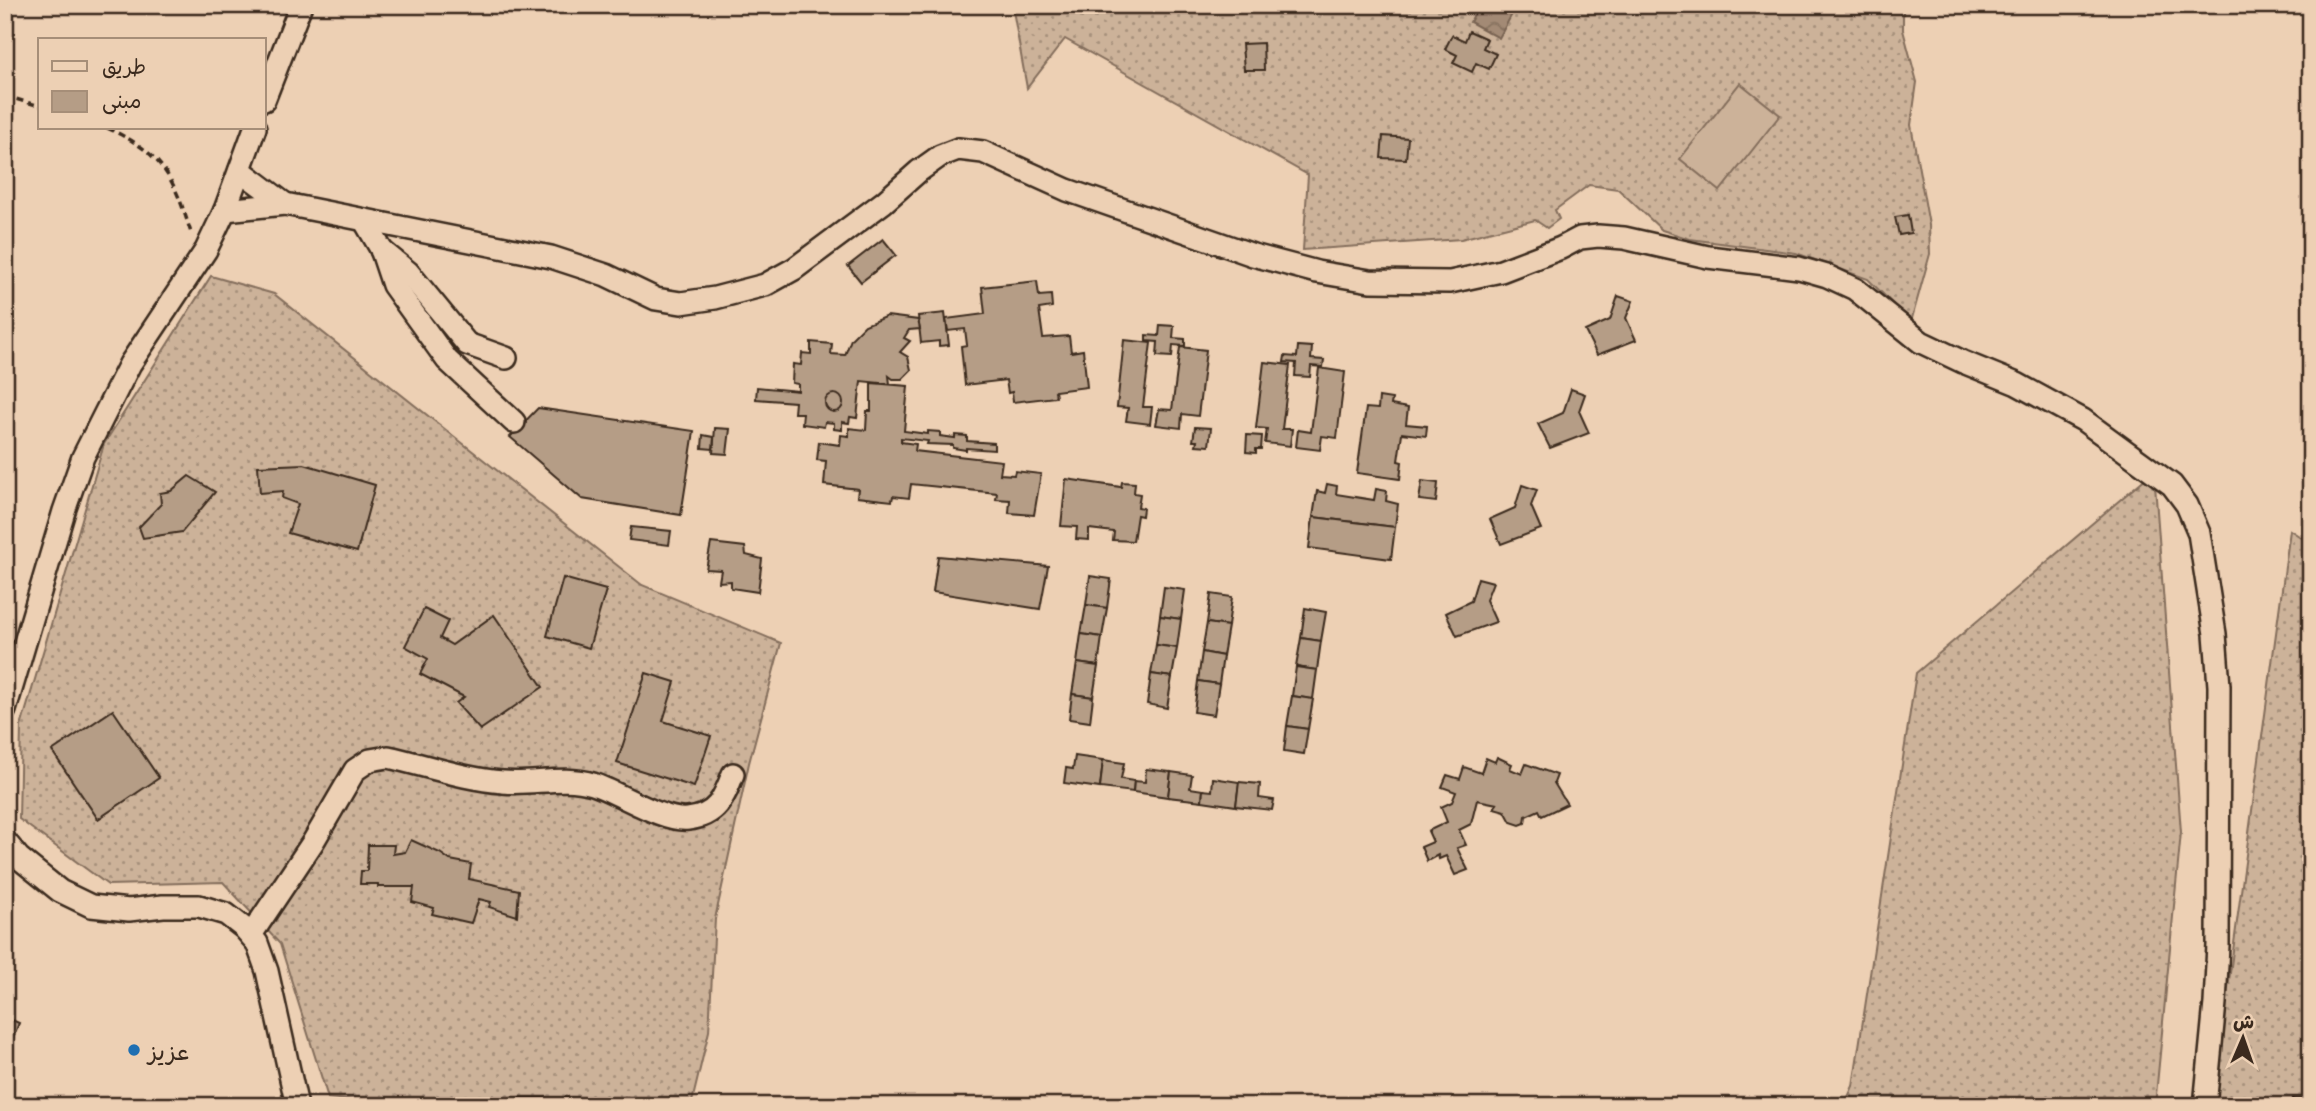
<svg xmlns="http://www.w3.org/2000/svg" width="2316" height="1111" font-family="Mali,'Playpen Sans Arabic',sans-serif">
  <defs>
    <pattern id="grass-dots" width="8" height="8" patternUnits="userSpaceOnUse" patternTransform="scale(1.75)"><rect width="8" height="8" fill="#ccb299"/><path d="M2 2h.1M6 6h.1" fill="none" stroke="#a7917c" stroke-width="1.8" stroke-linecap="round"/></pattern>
    <pattern id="water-waves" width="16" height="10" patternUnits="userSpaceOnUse" patternTransform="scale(1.75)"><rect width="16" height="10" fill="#a38a74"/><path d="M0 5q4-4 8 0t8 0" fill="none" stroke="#86715f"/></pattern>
  </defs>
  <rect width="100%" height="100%" fill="#edd0b4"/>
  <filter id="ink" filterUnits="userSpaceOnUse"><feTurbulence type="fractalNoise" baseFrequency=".0143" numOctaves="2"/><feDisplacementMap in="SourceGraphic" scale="14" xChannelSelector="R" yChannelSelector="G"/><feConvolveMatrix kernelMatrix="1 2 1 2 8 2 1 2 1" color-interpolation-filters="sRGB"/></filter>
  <g filter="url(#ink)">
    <g fill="url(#grass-dots)" stroke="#846e5c" stroke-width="2">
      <polygon points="1012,5 1903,5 1903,30 1917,82 1911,125 1929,225 1930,254 1911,322 1868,279 1796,253 1690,239 1662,230 1618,189 1589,185 1555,210 1559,219 1547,228 1535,220 1461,239 1303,250 1308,175 1065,39 1027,88"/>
      <polygon points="211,276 274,294 642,585 781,643 749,763 715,919 709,1031 691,1106 419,1106 328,1098 280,944 223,882 108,885 19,819 21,727 104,444"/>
      <polygon points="2154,471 2181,832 2155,1106 1844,1106 1853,1086 1916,673"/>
      <polygon points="2290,530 2311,544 2311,1106 2212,1106"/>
    </g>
    <polygon fill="#ccb299" stroke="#846e5c" stroke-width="2" points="1740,83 1780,115 1720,191 1680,159"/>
    <polygon fill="url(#water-waves)" stroke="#796452" stroke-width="2" points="1479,5 1517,5 1499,38 1470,22"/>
    <g fill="#b59d86" stroke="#3b2a1e" stroke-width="2">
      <polygon points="1469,31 1487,39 1483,48 1496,54 1489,69 1476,63 1472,72 1453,63 1457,55 1445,49 1452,35 1465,41"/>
      <polygon points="1263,43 1264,70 1244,70 1242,44"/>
      <polygon points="1383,136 1408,138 1406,159 1381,158"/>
      <polygon points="1908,215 1911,233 1899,235 1895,217"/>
      <polygon points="883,239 896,255 861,282 848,266"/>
      <polygon points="1037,281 1039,296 1051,295 1052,307 1039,309 1043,338 1069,336 1071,352 1083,350 1087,387 1055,391 1056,397 1013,402 1012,392 1008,393 1006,380 965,385 961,346 967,345 965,329 948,331 946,319 985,314 982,287"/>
      <polygon points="1618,296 1633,301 1626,318 1636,340 1597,355 1585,331 1610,320"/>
      <polygon points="945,313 949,345 939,346 939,341 921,343 918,316"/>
      <polygon points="887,316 918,320 920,329 909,330 904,338 910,341 900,352 908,357 911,370 902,379 893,379 889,376 890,384 861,381 857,418 850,417 849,423 842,422 842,430 834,429 834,423 825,422 824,427 802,424 803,413 794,413 795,402 756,399 757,387 798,391 798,384 792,383 793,364 801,365 802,353 811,354 811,342 832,344 831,354 845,355 851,339 865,325"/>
      <polygon points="1160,325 1174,326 1173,338 1185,339 1185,346 1173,345 1172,357 1157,356 1158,342 1146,341 1146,335 1159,336"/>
      <polygon points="1124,340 1151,343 1143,407 1152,407 1150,424 1126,421 1128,408 1117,407"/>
      <polygon points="1298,346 1312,347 1311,359 1324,360 1323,367 1311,366 1310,377 1295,376 1296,363 1284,362 1285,356 1297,357"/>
      <polygon points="1180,347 1206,350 1198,416 1182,414 1181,428 1156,425 1159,409 1172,410"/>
      <polygon points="1264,362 1290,365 1282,429 1292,429 1290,446 1265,443 1267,429 1256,428"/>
      <polygon points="1319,368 1345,372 1337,438 1322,436 1320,450 1296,447 1298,430 1311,432"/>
      <polygon points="871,383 908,386 904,431 928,434 928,431 940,432 940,436 955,438 955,435 967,436 967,441 994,443 994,450 966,448 966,450 953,448 953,445 927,444 928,441 901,438 901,442 916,444 915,451 1002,461 1000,474 1014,475 1015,471 1041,474 1034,515 1009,513 1010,500 996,499 997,493 911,484 909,498 893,496 892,501 857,497 858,489 824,485 826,461 817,460 819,442 840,445 841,435 849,436 849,428 866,430 867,411 871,411"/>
      <polygon points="1571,389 1585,394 1579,411 1589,433 1550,448 1538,424 1563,413"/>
      <circle cx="834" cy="403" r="9"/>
      <polygon points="1379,397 1392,399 1391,405 1408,408 1406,424 1427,426 1426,436 1402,433 1398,461 1402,462 1400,479 1357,473 1366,408 1378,409"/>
      <polygon points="538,408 694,431 681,515 582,499 510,437"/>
      <polygon points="1195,427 1211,428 1209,446 1196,445 1197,441 1193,441"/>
      <polygon points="715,428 730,429 727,454 713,453"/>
      <polygon points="703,435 714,437 713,449 702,448"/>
      <polygon points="1247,435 1262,436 1261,449 1256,449 1256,453 1246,452"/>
      <polygon points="304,464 375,485 357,552 288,533 298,504 282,498 283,491 260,493 258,466"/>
      <polygon points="189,476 215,492 182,532 143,538 139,527 161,504 160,493 171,491"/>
      <polygon points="1066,479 1121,487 1122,482 1135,483 1134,493 1140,494 1138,507 1143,508 1142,516 1137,515 1133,541 1113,540 1114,532 1089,529 1089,540 1076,539 1077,527 1061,526"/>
      <polygon points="1422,481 1438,483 1436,502 1419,500"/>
      <polygon points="1327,484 1337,486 1336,494 1374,500 1376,489 1387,491 1386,501 1398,504 1395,527 1313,517 1317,491 1325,493"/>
      <polygon points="1522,485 1537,490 1531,506 1541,529 1501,544 1490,519 1515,508"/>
      <polygon points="1313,517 1395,527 1391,559 1309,548"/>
      <polygon points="631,527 671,531 669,545 629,540"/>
      <polygon points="711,543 745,547 746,555 762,559 758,592 731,588 731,581 719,582 721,570 706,569"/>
      <polygon points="938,556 1048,566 1040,609 933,592"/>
      <polygon points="1090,576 1111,579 1107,608 1086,605"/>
      <polygon points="563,578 606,590 589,648 547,636"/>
      <polygon points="1478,578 1493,582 1486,600 1496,622 1457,636 1446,613 1471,601"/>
      <polygon points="1164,587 1185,590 1181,619 1160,616"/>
      <polygon points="1211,594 1232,597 1228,626 1207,623"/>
      <polygon points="1086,605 1107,608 1102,637 1081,634"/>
      <polygon points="1305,608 1326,612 1321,641 1301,638"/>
      <polygon points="424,609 448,621 440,638 452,645 494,615 543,687 480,730 456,703 464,697 420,674 428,659 405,646"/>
      <polygon points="1160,616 1181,619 1177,648 1156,645"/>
      <polygon points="1207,623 1228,626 1223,656 1202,652"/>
      <polygon points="1081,634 1102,637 1098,666 1077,663"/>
      <polygon points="1301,638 1321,641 1317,670 1296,667"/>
      <polygon points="1156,645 1177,648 1172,677 1151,674"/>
      <polygon points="1202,652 1223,656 1219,684 1198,681"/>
      <polygon points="1077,663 1098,666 1093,697 1072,694"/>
      <polygon points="1296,667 1317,670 1313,699 1292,696"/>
      <polygon points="646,673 675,682 663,721 711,736 694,787 617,763"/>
      <polygon points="1151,674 1172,677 1167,708 1147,704"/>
      <polygon points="1198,681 1219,684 1214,715 1194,712"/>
      <polygon points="1072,694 1093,697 1090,722 1069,719"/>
      <polygon points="1292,696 1313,699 1308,729 1287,726"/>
      <polygon points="113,710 159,778 98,819 52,751"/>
      <polygon points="1287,726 1308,729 1304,754 1284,751"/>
      <polygon points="1075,756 1103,760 1100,788 1064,783 1066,768 1073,769"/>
      <polygon points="1497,757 1512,764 1510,769 1522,774 1526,764 1557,775 1554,783 1567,804 1542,816 1539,810 1526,816 1525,823 1520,825 1511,822 1505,811 1494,808 1497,804 1477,800 1471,824 1459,830 1466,845 1457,848 1468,870 1455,875 1446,856 1439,859 1438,855 1427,861 1421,847 1433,842 1428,831 1447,822 1441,807 1452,802 1456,792 1442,787 1447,775 1460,779 1464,767 1481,773 1486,758 1495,762"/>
      <polygon points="1103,760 1124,763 1121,779 1134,781 1133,792 1100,788"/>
      <polygon points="1146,769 1171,772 1168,797 1133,792 1134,781 1145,782"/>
      <polygon points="1171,772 1192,775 1190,788 1203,790 1202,801 1168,797"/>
      <polygon points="1213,778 1239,782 1236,806 1202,801 1203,790 1212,791"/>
      <polygon points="1239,782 1260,784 1259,798 1274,800 1272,810 1236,806"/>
      <polygon points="411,840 440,853 450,860 471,864 469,879 519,890 517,916 489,907 491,902 479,899 471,923 432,914 434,908 412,902 414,887 378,887 378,884 360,884 361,871 367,871 368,845 394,845 393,854 405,852"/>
      <polygon points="5,1017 19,1023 5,1058"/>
      <polygon points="506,1098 645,1098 644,1106 506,1106"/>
      <polygon points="2293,1098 2311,1099 2311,1106 2292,1106"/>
    </g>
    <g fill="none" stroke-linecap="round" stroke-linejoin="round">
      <g stroke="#3b2a1e" stroke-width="26">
        <g id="minor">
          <polyline points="264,100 301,5"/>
          <polyline points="240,170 285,204"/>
          <polyline points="225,210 285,204 551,257 606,275 656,299 681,303 715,298 765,285 794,269 884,202 919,171 940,156 958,149 983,152 1067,190 1253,255 1317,272 1370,281 1450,282 1501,271 1561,248 1580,238 1598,236 1624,238 1708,257 1799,268 1827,276 1855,289 1921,342 1963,362 2017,384 2083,420 2172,485 2187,505 2199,533 2215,634 2219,686 2218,945 2215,1003 2205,1106"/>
          <polyline points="364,220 381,249 393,285 447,360 514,422"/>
          <polyline points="381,250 408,272 467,344 506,358"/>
          <polyline points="5,710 64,511 83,457 130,364 206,250 225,210 255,128"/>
          <polyline points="5,841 19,858 60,891 91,906 129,910 163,906 199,906 226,914 244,928 257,943 267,971 297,1106"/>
          <path d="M251,935L313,842L355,770L370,760L388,757C425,765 464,779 503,782C533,785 563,775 593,784C618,792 663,822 688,819C717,816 724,798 733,774"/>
        </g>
      </g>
      <g stroke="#3b2a1e" stroke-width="3.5" stroke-dasharray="7 5" stroke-linecap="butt">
        <polyline points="5,96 40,106"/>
        <path d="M107,128C165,154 174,179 192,236"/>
      </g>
      <use href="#minor" stroke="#edd0b4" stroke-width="21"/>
    </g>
  </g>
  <circle fill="#1f6fb2" stroke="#edd0b4" stroke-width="2.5" cx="134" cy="1050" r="7"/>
  <g text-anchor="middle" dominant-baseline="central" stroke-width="5" stroke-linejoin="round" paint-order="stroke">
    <g font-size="24" fill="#3b2a1e" stroke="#edd0b4" text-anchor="start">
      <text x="148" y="1050">عزيز</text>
    </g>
  </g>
  <rect width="2316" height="1111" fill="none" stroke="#edd0b4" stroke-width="28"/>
  <rect x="14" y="14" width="2288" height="1083" fill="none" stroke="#3b2a1e" stroke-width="2.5" filter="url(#ink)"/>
  <rect x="38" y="38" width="228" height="91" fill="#edd0b4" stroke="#a68e78" stroke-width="2"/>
  <rect x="52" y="61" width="35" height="10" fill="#edd0b4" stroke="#a68e78" stroke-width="2"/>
  <text x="102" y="74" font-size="21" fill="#3b2a1e">طريق</text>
  <rect x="52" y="91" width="35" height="21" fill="#b59d86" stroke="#a68e78" stroke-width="2"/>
  <text x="102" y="108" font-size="21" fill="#3b2a1e">مبنى</text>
  <g transform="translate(2243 1038) rotate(2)" stroke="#edd0b4" stroke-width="5" paint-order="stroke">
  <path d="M0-5L12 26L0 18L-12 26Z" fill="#3b2a1e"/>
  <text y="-10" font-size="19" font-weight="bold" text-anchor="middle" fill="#3b2a1e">ش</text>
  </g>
</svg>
